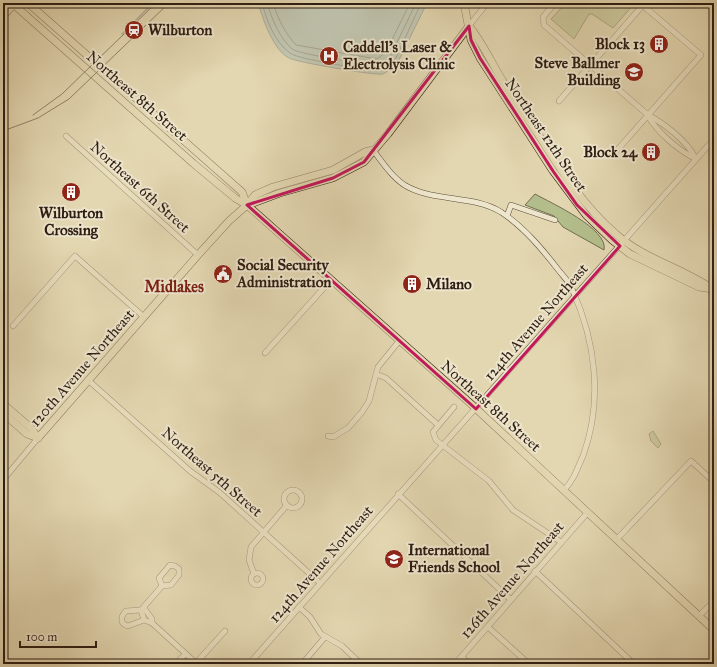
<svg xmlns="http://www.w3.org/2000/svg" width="717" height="667" font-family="'IM FELL Great Primer',serif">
  <rect width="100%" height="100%" fill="#e3d7b1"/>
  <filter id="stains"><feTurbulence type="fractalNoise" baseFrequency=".005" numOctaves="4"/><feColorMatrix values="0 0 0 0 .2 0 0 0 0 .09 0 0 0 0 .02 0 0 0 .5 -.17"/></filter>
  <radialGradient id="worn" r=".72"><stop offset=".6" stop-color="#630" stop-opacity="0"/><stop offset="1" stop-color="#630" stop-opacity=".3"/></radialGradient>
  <g fill="#b3be8c" stroke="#706e50">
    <polygon points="566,3 630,3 633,5 613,28 592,14 589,14 574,39 551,19"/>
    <path d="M535,194C551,203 609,229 604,250L563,227L554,216L525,205Z"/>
    <polygon points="653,431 661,444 658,448 651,441 649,434"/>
  </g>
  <path fill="#9cb6b8" stroke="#707976" d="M258,3H425L426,5L399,60C394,65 389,71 383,74C377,76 295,62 289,58C273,50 263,19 258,3Z"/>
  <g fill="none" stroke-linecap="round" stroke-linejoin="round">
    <g stroke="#656a66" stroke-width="1">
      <path d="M262,3C267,21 274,41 290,53C296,59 364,69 377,71L390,64L396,58L421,3"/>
      <path d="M267,3C272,19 279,37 292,49C298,54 365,64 377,66L387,60L391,55L416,3"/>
      <path d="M273,3C278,19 285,33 296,45L377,59L386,52L410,3"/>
    </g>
    <polyline stroke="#707976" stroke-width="1.5" points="122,34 153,3"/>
    <g stroke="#5b4c3a" stroke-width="6">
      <g id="minor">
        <path d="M555,3L543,17L544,25L648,115C665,124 687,141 696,159"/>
        <polyline points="469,26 487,3"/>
        <polyline points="559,101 643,5"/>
        <path d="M648,116C658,133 678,150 696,159"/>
        <polyline points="66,136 198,255"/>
        <path d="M373,150C383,163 394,180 408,187C437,202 473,195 501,212C524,227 543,250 560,272C564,277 570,283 572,289C596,342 603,401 583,456C577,469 574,480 564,490"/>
        <polyline points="612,156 701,55 640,3"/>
        <polyline points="507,216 511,205 555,220"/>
        <polyline points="13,326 75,256 144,317"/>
        <polyline points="265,353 331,280"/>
        <polyline points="376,374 386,378 438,425"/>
        <polyline points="88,380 190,471 219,492 320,583"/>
        <polyline points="454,407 433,432 436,440 489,481 513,510 561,542"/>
        <polyline points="328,436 333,437 348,428 362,412 369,401 378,367 400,340"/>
        <polyline points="3,480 38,438"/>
        <circle cx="293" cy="499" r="9"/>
        <polyline points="398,494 511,600"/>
        <polyline points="617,539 691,461 714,482"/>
        <polygon points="170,565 175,566 179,569 179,575 171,585 162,586 159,578"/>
        <polyline points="535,571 634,664"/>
        <circle cx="257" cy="579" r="6"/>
        <polyline points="254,574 249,560 251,547 287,505"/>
        <polyline points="299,607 310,617 321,634 342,646 361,664"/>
        <polyline points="144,608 152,619 152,623"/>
        <polyline points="141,610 144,620 152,623 197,664"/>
        <path d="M141,610L126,611C120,617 120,624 128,626L144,620"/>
        <polyline points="141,610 162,586"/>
        <polyline points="699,616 710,605 714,605"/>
        <polyline points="488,627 529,664"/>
        <polyline points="462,657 469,664"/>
        <polyline points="176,664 185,654"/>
        <polyline points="195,664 225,631"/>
        <polyline points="249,664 714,139"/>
        <polyline points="302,664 325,637"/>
        <polyline points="455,664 588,512"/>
      </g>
    </g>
    <g stroke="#2e1d13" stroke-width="8">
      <g id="major">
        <polyline points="12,3 194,164 235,198 247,205 470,403 714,630"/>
        <polyline points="28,3 242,192 247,205"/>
        <polyline points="464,3 471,40 480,58 553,171 586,215 612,240 630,254 699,287 713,289"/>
        <polyline points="3,16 15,3"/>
        <path d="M469,26C483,43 492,64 504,83C514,101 527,117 538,134C561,170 583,206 616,234C644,259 680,267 711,288"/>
        <polyline points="248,205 280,193 333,178 364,162 388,134 469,26"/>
        <polyline points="3,404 31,428 38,438"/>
        <polyline points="3,413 27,434 38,438"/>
        <polyline points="38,438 198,255 229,221 247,205 255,195 273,187 333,170 365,152 373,150"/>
      </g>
    </g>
    <use href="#minor" stroke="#ede5cc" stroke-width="5"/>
    <use href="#major" stroke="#e3d7b1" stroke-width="7"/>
    <g stroke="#2e1d13" stroke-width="1">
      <polyline points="33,115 62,94 156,3"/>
      <polyline points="3,131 38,118 69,99 169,3"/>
    </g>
  </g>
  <path d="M0 0H717V667H0ZM469,26L471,40L480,58L553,171L577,205L620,246L476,409L247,205L333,178L364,162Z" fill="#e3d7b1" fill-opacity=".55" fill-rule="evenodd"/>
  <path fill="none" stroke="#c2185b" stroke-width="3" stroke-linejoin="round" d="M469,26L471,40L480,58L553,171L577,205L620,246L476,409L247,205L333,178L364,162Z"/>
  <defs>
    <g id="station-disc" transform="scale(1)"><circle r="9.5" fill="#8f2418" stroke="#ede5cc"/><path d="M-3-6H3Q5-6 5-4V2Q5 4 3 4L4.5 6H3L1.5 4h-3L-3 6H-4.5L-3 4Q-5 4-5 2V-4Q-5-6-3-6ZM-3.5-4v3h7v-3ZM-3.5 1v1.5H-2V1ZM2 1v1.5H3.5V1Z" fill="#fff"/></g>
    <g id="building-disc" transform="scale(1)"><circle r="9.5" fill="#8f2418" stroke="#ede5cc"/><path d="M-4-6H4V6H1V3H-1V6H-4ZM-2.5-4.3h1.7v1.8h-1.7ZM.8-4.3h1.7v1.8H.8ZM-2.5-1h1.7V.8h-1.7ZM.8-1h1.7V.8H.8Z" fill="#fff"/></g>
    <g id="hospital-disc" transform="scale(1)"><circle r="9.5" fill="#8f2418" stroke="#ede5cc"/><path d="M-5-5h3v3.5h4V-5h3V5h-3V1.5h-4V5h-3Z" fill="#fff"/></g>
    <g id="university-disc" transform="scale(1)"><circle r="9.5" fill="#8f2418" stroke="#ede5cc"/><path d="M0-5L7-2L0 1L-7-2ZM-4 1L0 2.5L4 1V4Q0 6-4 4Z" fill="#fff"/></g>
    <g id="civic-disc" transform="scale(1)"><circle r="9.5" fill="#8f2418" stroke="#ede5cc"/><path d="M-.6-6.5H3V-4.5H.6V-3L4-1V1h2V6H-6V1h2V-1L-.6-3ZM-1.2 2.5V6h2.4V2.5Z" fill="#fff"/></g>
    <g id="school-disc" transform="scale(1)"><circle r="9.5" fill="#8f2418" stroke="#ede5cc"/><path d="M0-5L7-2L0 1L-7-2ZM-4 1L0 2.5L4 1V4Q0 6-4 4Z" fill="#fff"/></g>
  </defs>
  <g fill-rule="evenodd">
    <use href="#station-disc" x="134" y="30"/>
    <use href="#building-disc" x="659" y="44"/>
    <use href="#hospital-disc" x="329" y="56"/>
    <use href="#university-disc" x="634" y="72"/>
    <use href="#building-disc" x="651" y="152"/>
    <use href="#building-disc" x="71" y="192"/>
    <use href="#civic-disc" x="223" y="274"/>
    <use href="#building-disc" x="412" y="284"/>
    <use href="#school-disc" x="394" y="559"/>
  </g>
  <g text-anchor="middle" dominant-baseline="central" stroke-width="4" stroke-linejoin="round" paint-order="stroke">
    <g font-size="15" font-weight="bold" fill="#2e1d13" stroke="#ede5cc" text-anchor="start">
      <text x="148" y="30">Wilburton</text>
      <text x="645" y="44" text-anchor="end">Block 13</text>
      <text x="343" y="47">Caddell’s Laser &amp;<tspan x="343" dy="17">Electrolysis Clinic</tspan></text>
      <text x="620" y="63" text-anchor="end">Steve Ballmer<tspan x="620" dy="17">Building</tspan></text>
      <text x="637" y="152" text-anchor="end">Block 24</text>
      <text x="71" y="213" text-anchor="middle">Wilburton<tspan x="71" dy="17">Crossing</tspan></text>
      <text x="237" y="265">Social Security<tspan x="237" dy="17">Administration</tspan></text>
      <text x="426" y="284">Milano</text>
      <text x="408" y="550">International<tspan x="408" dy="17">Friends School</tspan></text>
    </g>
    <g font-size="15" fill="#2e1d13" stroke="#ede5cc">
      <text transform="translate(137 96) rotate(41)">Northeast 8th Street</text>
      <text transform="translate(546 135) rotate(56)">Northeast 12th Street</text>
      <text transform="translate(140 187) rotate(42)">Northeast 6th Street</text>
      <text transform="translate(536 322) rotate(-49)">124th Avenue Northeast</text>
      <text transform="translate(82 368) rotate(-49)">120th Avenue Northeast</text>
      <text transform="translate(491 406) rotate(42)">Northeast 8th Street</text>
      <text transform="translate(212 472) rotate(41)">Northeast 5th Street</text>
      <text transform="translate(321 564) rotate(-49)">124th Avenue Northeast</text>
      <text transform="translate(512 580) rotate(-49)">126th Avenue Northeast</text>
    </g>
    <g font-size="16" font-weight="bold" fill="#7a1f14" stroke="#ede5cc">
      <text x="174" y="286">Midlakes</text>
    </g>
  </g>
  <rect width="717" height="667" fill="none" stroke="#e3d7b1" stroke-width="16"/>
  <rect x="4" y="4" width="709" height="659" fill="none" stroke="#2e1d13" stroke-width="2"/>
  <rect x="8" y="8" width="701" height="651" fill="none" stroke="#2e1d13"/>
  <path d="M20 641v6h76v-6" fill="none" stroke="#2e1d13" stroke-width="2"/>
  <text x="26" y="641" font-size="12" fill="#2e1d13" stroke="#ede5cc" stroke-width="3" paint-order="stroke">100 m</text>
  <rect width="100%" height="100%" filter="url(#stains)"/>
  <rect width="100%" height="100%" fill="url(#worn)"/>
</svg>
